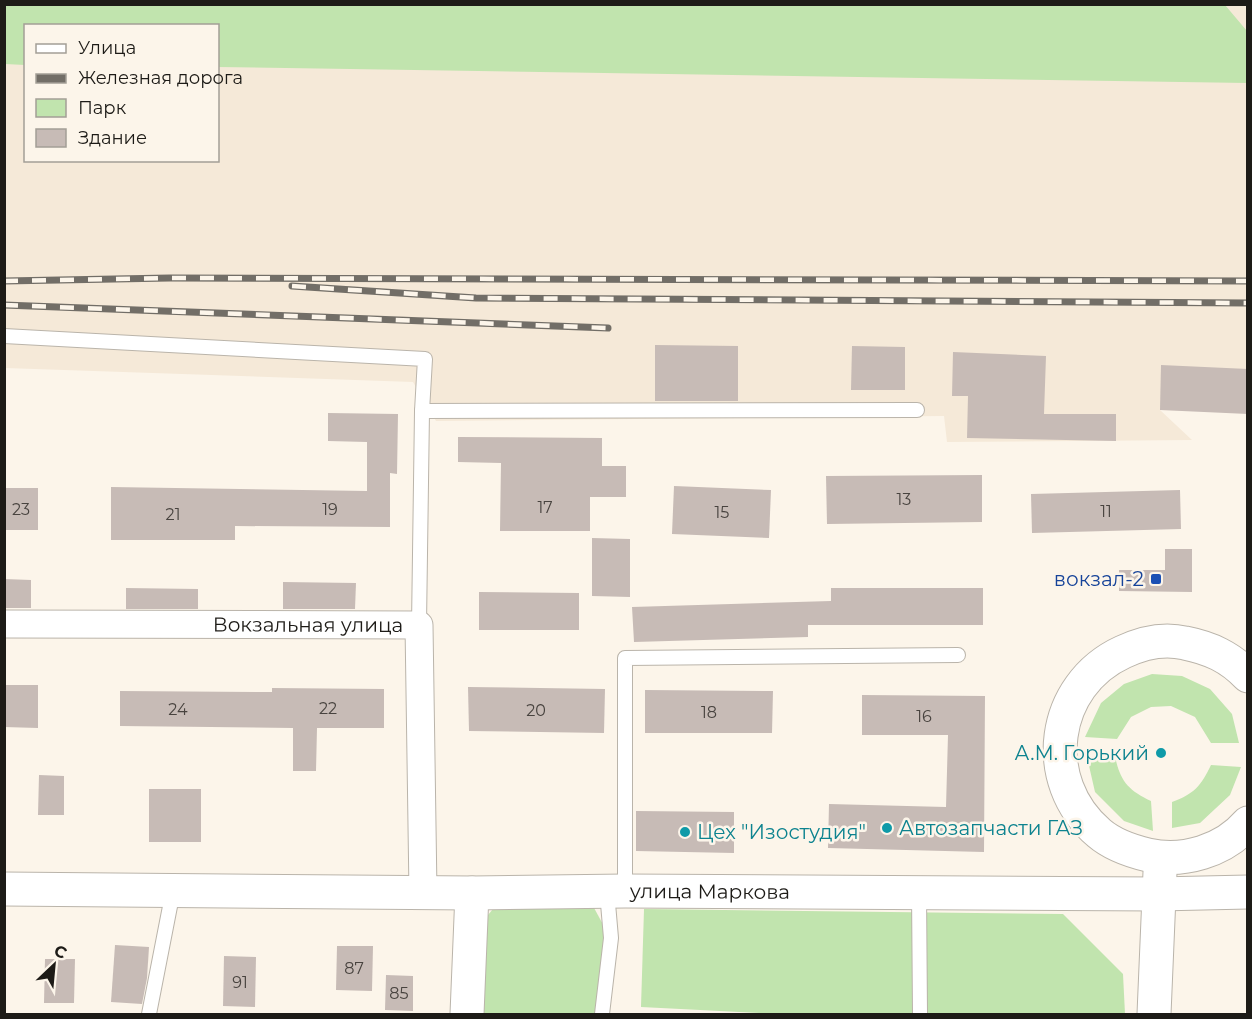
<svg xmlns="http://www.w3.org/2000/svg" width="1252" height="1019" font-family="Montserrat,sans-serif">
  <rect width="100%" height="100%" fill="#fcf5ea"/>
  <path fill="#f5e9d8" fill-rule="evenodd" d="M5,5H1247V411L1160,410L1192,440L947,442L944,416L436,421L413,382L5,368ZM26,26H218V160H26Z"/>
  <g fill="#c1e4ae">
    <polygon points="5,4 1225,5 1247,31 1247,83 218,67 218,26 26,26 25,65 5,64"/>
    <polygon points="1152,674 1182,676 1210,689 1232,714 1239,743 1211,743 1195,717 1171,706 1151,707 1131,717 1117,739 1085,737 1101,703 1124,684"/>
    <path d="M1115,756C1120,781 1128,790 1151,801L1153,831L1124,821L1095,792L1087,757Z"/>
    <path d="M1211,765L1241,767L1230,795L1200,823L1172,828V802C1194,794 1201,786 1211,765Z"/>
    <polygon points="498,903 593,906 606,930 596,1014 481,1014 483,921"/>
    <polygon points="644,909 1063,914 1123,974 1125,1014 779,1014 641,1007"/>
  </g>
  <g fill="#c7bbb6">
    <polygon points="655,345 738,346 738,401 655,401"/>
    <polygon points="852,346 905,347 905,390 851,390"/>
    <polygon points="953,352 1046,356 1044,414 1116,414 1116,441 967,438 968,396 952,396"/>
    <polygon points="1161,365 1248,369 1248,414 1160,410"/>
    <polygon points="328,413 398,414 397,474 390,473 390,527 235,526 235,540 111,540 111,487 367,491 367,442 328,441"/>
    <polygon points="458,437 602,438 602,466 626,466 626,497 590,497 590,531 500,531 501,463 458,462"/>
    <polygon points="982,475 982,522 827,524 826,476"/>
    <polygon points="674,486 771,490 769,538 672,534"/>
    <rect x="4" y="488" width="34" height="42"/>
    <polygon points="1180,490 1181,529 1032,533 1031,494"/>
    <polygon points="592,538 630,539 630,597 592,596"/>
    <polygon points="1165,549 1192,549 1192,592 1119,591 1119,570 1165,570"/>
    <polygon points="4,579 31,580 31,608 4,608"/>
    <polygon points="283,582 356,583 355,609 283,609"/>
    <polygon points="126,588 198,589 198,609 126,609"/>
    <polygon points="831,588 983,588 983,625 808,625 808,637 634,642 632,607 831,601"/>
    <polygon points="479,592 579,593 579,630 479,630"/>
    <polygon points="4,685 38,685 38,728 4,727"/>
    <polygon points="468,687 605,689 604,733 469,731"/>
    <polygon points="272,688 384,689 384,728 317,728 316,771 293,771 293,728 120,726 120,691 272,692"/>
    <polygon points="645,690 773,691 772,733 645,733"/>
    <polygon points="862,695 985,696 984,852 828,848 829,804 946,807 948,735 862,735"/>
    <polygon points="39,775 64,776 64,815 38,815"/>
    <rect x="149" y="789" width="52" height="53"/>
    <polygon points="636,811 734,812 734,853 636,851"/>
    <polygon points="115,945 149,947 147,978 142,1004 111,1002"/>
    <polygon points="337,946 373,946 372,991 336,990"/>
    <polygon points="224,956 256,957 255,1007 223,1006"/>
    <polygon points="45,959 75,959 74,1003 44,1003"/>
    <polygon points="386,975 413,976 413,1011 385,1010"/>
  </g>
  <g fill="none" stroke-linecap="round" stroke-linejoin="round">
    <g stroke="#bab4aa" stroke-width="16">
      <g id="service">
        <polyline points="4,336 425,359 422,411"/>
        <polyline points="419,625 422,411 917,410"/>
        <polyline points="625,891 625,658 958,655"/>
        <polyline points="919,892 920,1014"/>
        <polyline points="149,1014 173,891"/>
        <polyline points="602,1014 611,938 607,892"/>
      </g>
    </g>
    <g stroke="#bab4aa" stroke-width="29">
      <g id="minor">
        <path id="s1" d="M4,624L419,625L423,892"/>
      </g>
    </g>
    <g stroke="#bab4aa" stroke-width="35">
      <polyline id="tertiary" points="467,1014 472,893"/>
    </g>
    <g stroke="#bab4aa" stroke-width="35">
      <g id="secondary">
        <path d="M1248,676C1230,657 1210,648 1185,643C1164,638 1142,643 1123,652C1051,685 1038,781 1099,833C1113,845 1131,851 1148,855C1183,863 1224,851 1248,823"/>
        <path id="s2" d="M4,889L472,893L625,891L1158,894L1248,892"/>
        <polyline points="1154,1014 1160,872"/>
      </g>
    </g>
    <use href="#service" stroke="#fff" stroke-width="14"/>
    <use href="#minor" stroke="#fff" stroke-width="27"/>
    <use href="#tertiary" stroke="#fff" stroke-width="33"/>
    <use href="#secondary" stroke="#fff" stroke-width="33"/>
    <g stroke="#726e67" stroke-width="7">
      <g id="rail">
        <polyline points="4,281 170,278 1248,281"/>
        <polyline points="292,286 476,298 1248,303"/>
        <polyline points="4,305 608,328"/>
      </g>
    </g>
    <use href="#rail" stroke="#fcf5ea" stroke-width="4.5" stroke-dasharray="14" stroke-linecap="butt"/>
  </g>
  <rect fill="#1a4fb4" stroke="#fcf5ea" stroke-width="2" x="1150" y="573" width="12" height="12" rx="3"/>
  <g fill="#0f9aa8" stroke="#fcf5ea" stroke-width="2">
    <circle cx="1161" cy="753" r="6"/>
    <circle cx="887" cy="828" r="6"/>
    <circle cx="685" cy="832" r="6"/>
  </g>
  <g text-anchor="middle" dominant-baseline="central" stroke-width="5" stroke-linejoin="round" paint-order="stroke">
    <g font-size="16" fill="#48433f">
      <text x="904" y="499">13</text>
      <text x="545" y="507">17</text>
      <text x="21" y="509">23</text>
      <text x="330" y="509">19</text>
      <text x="1106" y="511">11</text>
      <text x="722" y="512">15</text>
      <text x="173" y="514">21</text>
      <text x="328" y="708">22</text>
      <text x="178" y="709">24</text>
      <text x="536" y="710">20</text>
      <text x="709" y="712">18</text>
      <text x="924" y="716">16</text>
      <text x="354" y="968">87</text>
      <text x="240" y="982">91</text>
      <text x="399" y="993">85</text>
    </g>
    <g font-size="20" fill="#164399" stroke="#fcf5ea" text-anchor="end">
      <text x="1144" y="579">вокзал-2</text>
    </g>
    <g font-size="20" fill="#1d1b17" stroke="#fcf5ea">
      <text stroke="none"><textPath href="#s1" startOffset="304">Вокзальная улица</textPath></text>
      <text stroke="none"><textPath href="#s2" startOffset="706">улица Маркова</textPath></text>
    </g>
    <g font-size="20" fill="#0d838f" stroke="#fcf5ea" text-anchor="start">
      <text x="1149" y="753" text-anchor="end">А.М. Горький</text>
      <text x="899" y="828">Автозапчасти ГАЗ</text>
      <text x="697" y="832">Цех "Изостудия"</text>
    </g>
  </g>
  <rect width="1252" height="1019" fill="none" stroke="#1d1b17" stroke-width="12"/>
  <rect x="24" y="24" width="195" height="138" fill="#fcf5ea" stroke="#a39e96" stroke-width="1.5"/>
  <rect x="36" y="44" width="30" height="9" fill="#ffffff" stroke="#a39e96" stroke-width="1.5"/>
  <text x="78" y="54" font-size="18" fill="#1d1b17">Улица</text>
  <rect x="36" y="74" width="30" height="9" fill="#726e67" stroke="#a39e96" stroke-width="1.5"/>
  <text x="78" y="84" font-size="18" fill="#1d1b17">Железная дорога</text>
  <rect x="36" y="99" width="30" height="18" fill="#c1e4ae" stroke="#a39e96" stroke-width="1.5"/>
  <text x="78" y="114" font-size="18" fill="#1d1b17">Парк</text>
  <rect x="36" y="129" width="30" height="18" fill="#c7bbb6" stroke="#a39e96" stroke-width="1.5"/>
  <text x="78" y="144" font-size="18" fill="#1d1b17">Здание</text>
  <g transform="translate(54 965) rotate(26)" stroke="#fcf5ea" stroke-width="4.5" paint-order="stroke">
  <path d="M0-4.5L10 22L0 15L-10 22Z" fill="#1d1b17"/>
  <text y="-9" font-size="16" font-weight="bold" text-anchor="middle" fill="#1d1b17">С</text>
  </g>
</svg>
